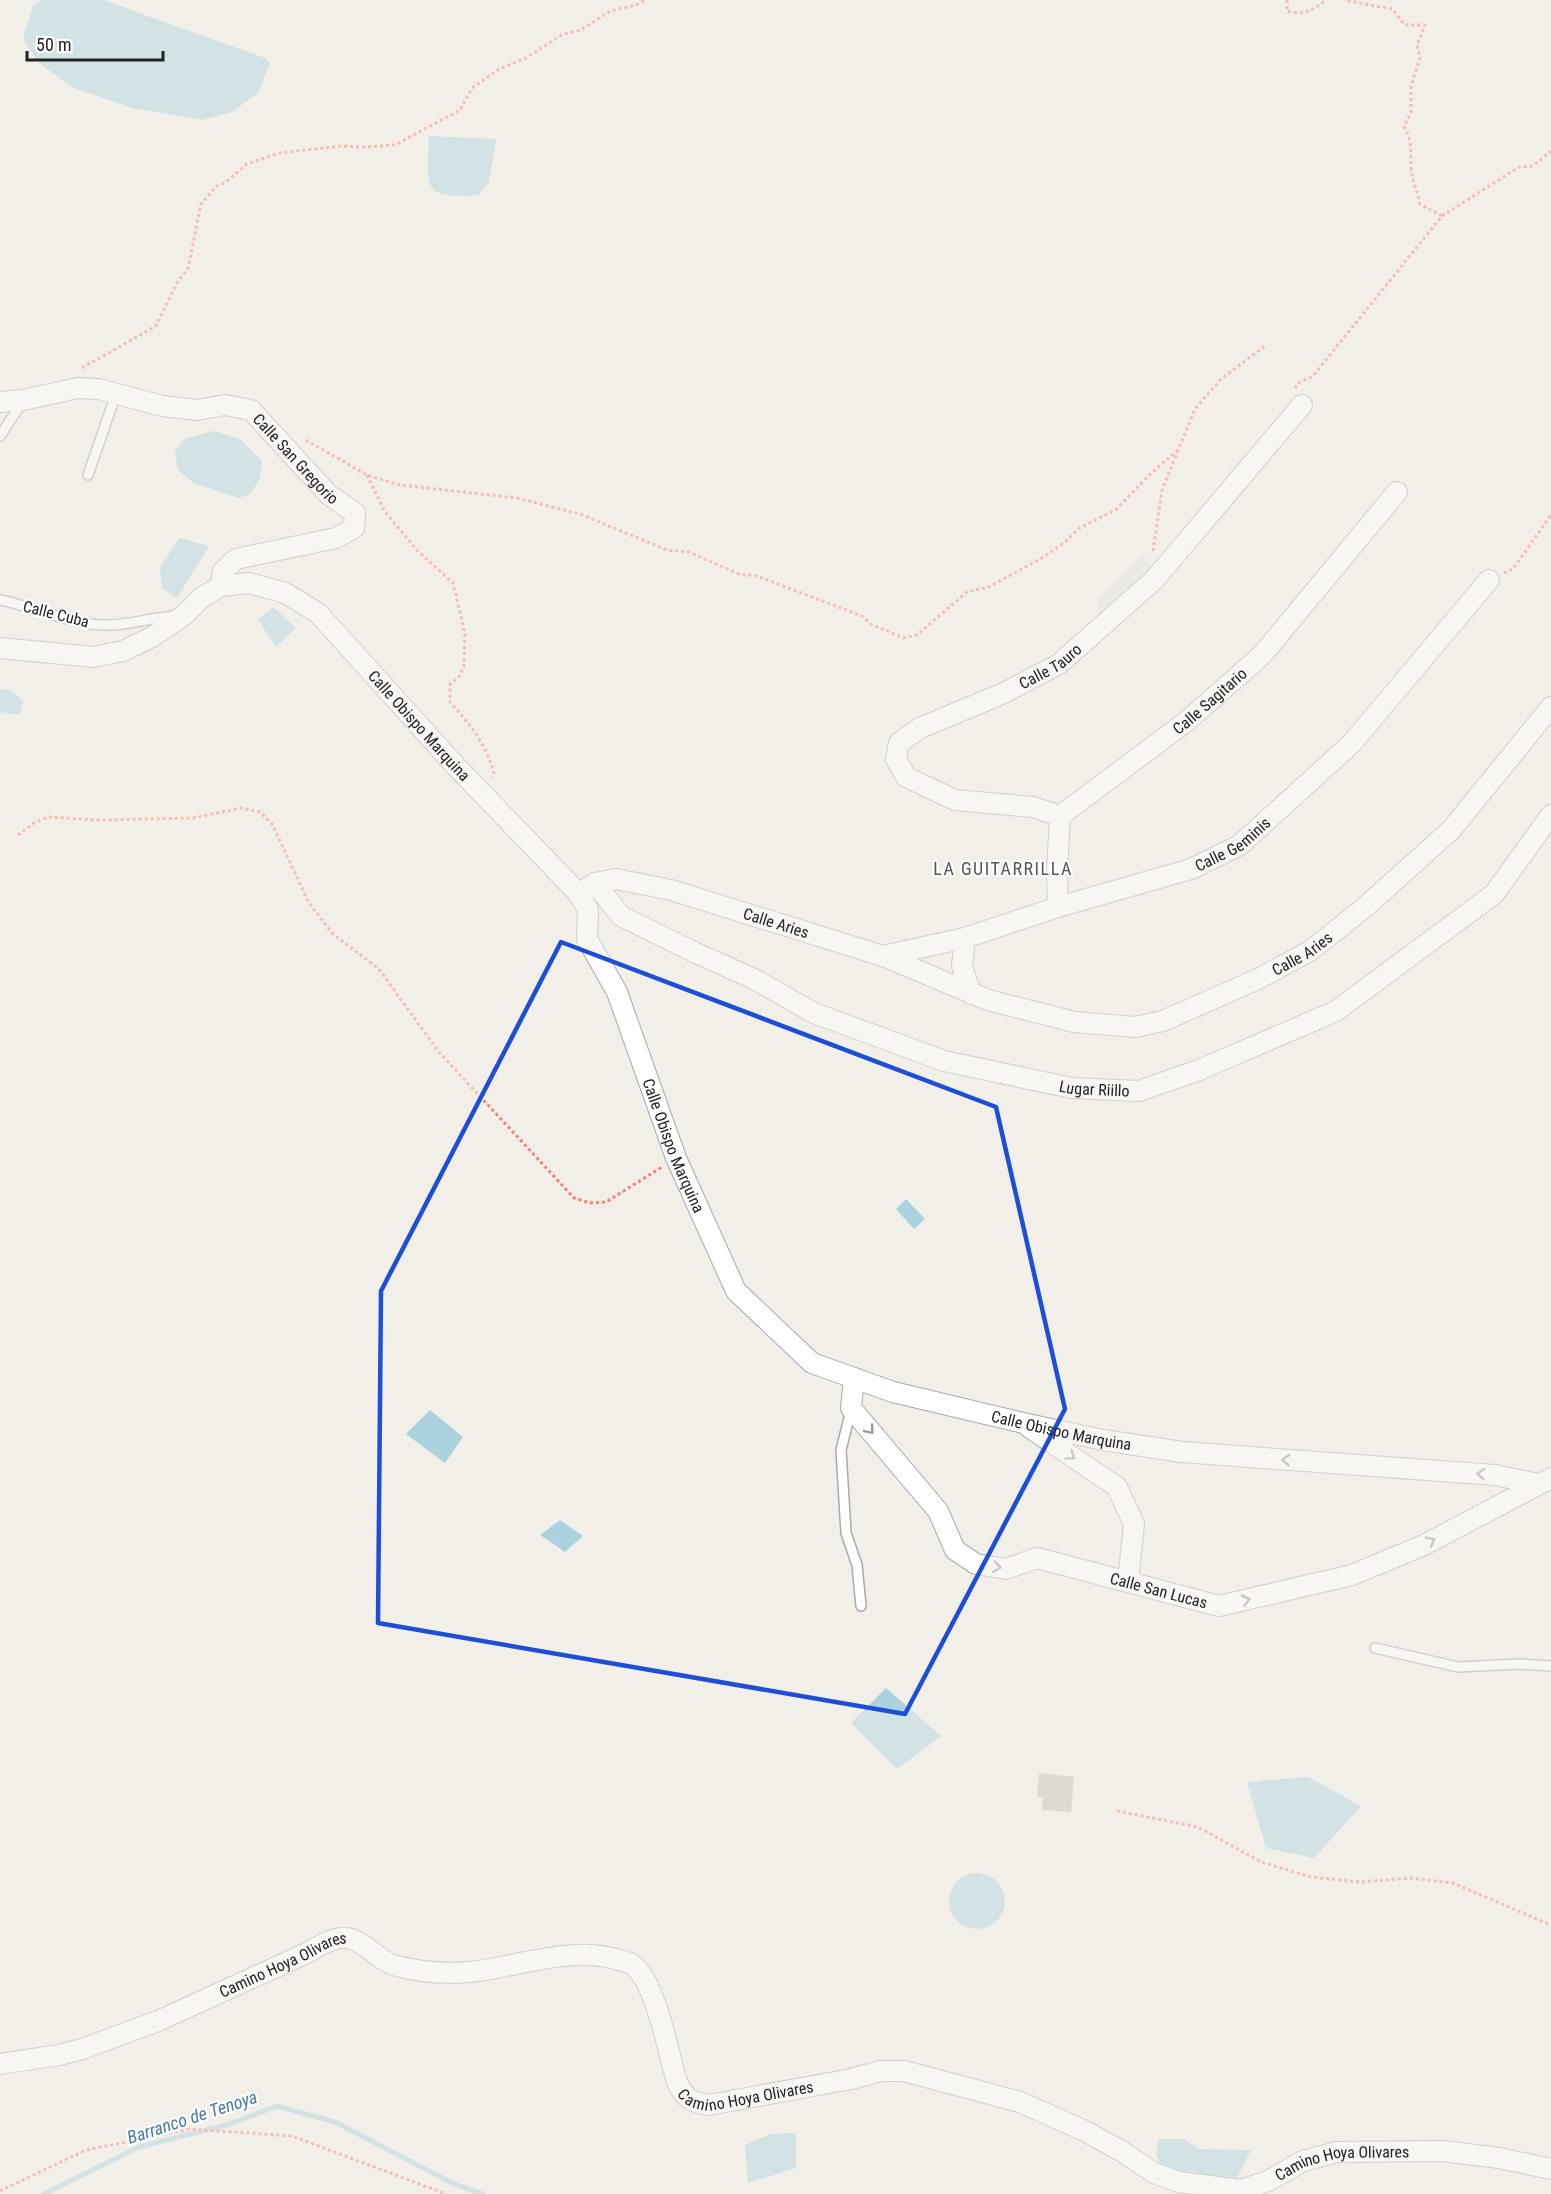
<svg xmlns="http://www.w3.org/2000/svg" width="1551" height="2194" font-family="'Roboto Condensed',sans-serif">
  <rect width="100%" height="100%" fill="#f2efe9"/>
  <polygon fill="#e2e2e2" points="1143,552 1153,571 1099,620 1098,600"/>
  <g fill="#aad3df">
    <polygon points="42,0 103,0 265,58 270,63 258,93 232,112 202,120 133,108 71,87 38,62 23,38 33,6"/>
    <path d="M429,136L496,139L489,183L478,195C419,200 428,185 429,136Z"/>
    <polygon points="214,431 240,439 262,461 260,479 250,494 239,498 194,483 178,470 175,452 184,439"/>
    <polygon points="179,538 209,546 177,598 162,588 160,568"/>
    <polygon points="273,607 296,628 276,647 258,620"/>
    <polygon points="0,689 11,690 23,701 20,715 0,712"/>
    <polygon points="906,1199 925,1219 914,1229 896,1209"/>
    <polygon points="430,1410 463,1437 445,1463 406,1434"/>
    <polygon points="560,1520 583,1536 565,1552 540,1535"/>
    <polygon points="886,1688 941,1736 897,1769 851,1723"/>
    <polygon points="1308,1777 1361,1806 1314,1858 1266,1848 1247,1782"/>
    <circle cx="977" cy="1901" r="28"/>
    <polygon points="796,2133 796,2168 748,2183 745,2145 771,2134"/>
    <polygon points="1158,2139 1184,2139 1199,2149 1251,2150 1235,2182 1196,2176 1192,2170 1185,2173 1161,2167 1156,2154"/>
  </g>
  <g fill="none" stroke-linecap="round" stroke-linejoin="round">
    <polyline stroke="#aad3df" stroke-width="5" points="44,2194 139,2147 230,2124 277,2106 335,2122 454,2184 483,2194"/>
  </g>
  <polygon fill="#c7bfb8" points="1039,1773 1074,1777 1071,1812 1042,1810 1043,1797 1037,1797"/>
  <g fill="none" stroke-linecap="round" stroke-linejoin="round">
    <g stroke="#a9a9a9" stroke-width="12">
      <g id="service">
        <polyline points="0,436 23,401"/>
        <polyline points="88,475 116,394"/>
        <path d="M0,600C35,607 69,624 105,625C127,626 152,617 175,616"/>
        <polyline points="851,1410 841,1450 846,1533 857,1565 861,1606"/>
        <polyline points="1375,1648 1458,1667 1520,1664 1551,1666"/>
      </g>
    </g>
    <g stroke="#a9a9a9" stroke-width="22">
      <g id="minor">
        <path id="s1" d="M0,402L23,400L78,388L99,389L162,406L197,410L225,405L251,410L329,495L355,513L354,528L336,538L236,559L223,571L221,586"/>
        <path id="s2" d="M0,648L93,657L123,651L152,637L183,616L202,597L221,586L249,583L285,593L318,613L453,763L579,894L588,910L587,939L617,992L676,1158L736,1291L812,1363L893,1392L1023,1423L1103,1440L1182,1452L1495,1475L1538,1484"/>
        <path id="s3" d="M1060,816L1033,807L955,800L906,777L896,759L899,743L920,728L1004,693L1059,664L1155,579L1302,405"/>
        <path id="s4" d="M595,883L621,916L694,952L754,979L814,1013L944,1061L1072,1088L1139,1091L1199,1070L1336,1011L1494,894L1551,815"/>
        <path id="s5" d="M579,894L595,883L616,879L671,890L883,956L988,1000L1074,1022L1135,1027L1163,1021L1258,979L1310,951L1364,908L1451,830L1551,707"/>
        <path id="s6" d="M1058,907L1057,870L1060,816L1187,721L1262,655L1397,492"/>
        <polyline points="965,938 962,966 971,994"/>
        <path id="s7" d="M883,956L965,938L1058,907L1191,869L1240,845L1352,743L1489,580"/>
        <path id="s8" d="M854,1378L851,1408L938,1511L955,1550L976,1564L1006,1569L1037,1558L1219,1606L1352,1575L1424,1545L1551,1478"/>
        <polyline points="1030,1428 1117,1487 1134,1524 1128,1581"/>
        <path id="s9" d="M0,2064L59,2055L82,2049L158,2021L309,1952C337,1935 347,1931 374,1953C380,1958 389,1964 397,1966C420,1972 447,1974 470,1972C518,1967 571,1945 619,1960C623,1961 629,1962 632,1964C656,1982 668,2052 677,2082C685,2099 690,2102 709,2105L851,2079L881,2071H904L1020,2102L1085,2131L1123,2152L1154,2173L1179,2182L1241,2190L1268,2181L1303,2161L1337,2152L1443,2151L1499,2158L1551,2169"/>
      </g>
    </g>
    <g stroke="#fa8072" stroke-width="3" stroke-dasharray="3 3" stroke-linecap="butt">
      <path d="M1287,0V11C1303,16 1314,10 1326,0"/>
      <polyline points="1442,216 1519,167 1533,166 1551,151"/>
      <polyline points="82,368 156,326 178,281 188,269 201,204 217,186 226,182 247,164 279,153 341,146 365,147 395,145 460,110 472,88 499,69 526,58 563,34 581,30 610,11 636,5 645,0"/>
      <path d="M1295,388L1298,383L1313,376L1442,216L1420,204C1418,194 1414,185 1412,175C1409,160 1414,140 1404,127L1411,112V86L1420,58L1417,45L1425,25H1405L1392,9L1344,0"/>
      <polyline points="306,440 367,475 400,485 517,498 580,514 667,550 689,552 741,575 754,575 862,616 871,624 903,638 917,635 968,591 987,588 1042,558 1065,542 1078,529 1117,509 1147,477 1179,449"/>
      <path d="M367,475L385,512L417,550L453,583L465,634L464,666L459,677L450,684V702C470,724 486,744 494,773L491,777"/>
      <polyline points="1153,551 1162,490 1195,409 1221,379 1265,346"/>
      <polyline points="1504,573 1513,569 1551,515"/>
      <polyline points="18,835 34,823 48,817 99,820 193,818 241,808 260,812 272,824 309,903 333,934 379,969 438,1051 574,1198 590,1203 606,1202 662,1167"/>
      <polyline points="1117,1811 1198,1827 1261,1862 1311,1877 1361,1882 1411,1878 1453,1883 1551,1925"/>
      <polyline points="0,2191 86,2150 190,2129 292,2136 446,2194"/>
    </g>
    <use href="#service" stroke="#fff" stroke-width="9"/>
    <use href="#minor" stroke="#fff" stroke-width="20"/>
  </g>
  <defs><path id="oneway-chevron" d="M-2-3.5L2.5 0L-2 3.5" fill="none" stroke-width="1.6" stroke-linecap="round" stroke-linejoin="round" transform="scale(1.5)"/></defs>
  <g stroke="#9c9c9c">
    <use href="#oneway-chevron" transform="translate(870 1430) rotate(50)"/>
    <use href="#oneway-chevron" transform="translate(1071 1456) rotate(34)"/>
    <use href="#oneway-chevron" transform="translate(1286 1460) rotate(-176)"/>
    <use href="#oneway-chevron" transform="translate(1481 1474) rotate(-176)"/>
    <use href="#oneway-chevron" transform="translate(1431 1541) rotate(-28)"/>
    <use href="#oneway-chevron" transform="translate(997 1567) rotate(8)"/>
    <use href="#oneway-chevron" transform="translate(1246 1600) rotate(-13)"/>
  </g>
  <path d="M0 0H1551V2194H0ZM561,942L996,1107L1065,1409L905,1714L378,1623L381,1291Z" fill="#f2efe9" fill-opacity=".55" fill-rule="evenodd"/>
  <path fill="none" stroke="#1d4ed8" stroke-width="4.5" stroke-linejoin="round" d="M561,942L996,1107L1065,1409L905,1714L378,1623L381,1291Z"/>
  <g text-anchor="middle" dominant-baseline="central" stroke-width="4.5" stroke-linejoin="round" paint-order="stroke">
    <g font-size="16" fill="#222" stroke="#fff">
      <text stroke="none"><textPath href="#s1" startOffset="322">Calle San Gregorio</textPath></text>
      <text transform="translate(56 614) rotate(14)">Calle Cuba</text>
      <text stroke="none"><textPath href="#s3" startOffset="368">Calle Tauro</textPath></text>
      <text stroke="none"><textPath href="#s6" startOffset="280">Calle Sagitario</textPath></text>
      <text stroke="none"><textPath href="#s2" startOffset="498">Calle Obispo Marquina</textPath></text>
      <text stroke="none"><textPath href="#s7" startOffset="369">Calle Geminis</textPath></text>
      <text stroke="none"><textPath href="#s5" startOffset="207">Calle Aries</textPath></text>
      <text stroke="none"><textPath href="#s5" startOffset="766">Calle Aries</textPath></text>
      <text stroke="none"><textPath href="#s4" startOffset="550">Lugar Riillo</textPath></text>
      <text stroke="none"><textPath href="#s2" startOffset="1002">Calle Obispo Marquina</textPath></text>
      <text stroke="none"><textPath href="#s2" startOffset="1524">Calle Obispo Marquina</textPath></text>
      <text stroke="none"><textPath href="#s8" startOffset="422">Calle San Lucas</textPath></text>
      <text stroke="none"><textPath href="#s9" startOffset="302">Camino Hoya Olivares</textPath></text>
      <text stroke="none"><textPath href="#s9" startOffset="874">Camino Hoya Olivares</textPath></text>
      <text stroke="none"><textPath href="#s9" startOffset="1504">Camino Hoya Olivares</textPath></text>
    </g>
    <g font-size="18" letter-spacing="1.5" fill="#555" stroke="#fff">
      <text x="1003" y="868">LA GUITARRILLA</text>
    </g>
    <g font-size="18" font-style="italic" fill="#4a7aab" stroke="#fff">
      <text transform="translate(192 2117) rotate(-18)">Barranco de Tenoya</text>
    </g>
  </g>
  <path d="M27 51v9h136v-9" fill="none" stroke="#222222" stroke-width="3"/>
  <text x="36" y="51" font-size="18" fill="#222222" stroke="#ffffff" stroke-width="4.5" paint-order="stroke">50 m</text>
</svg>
